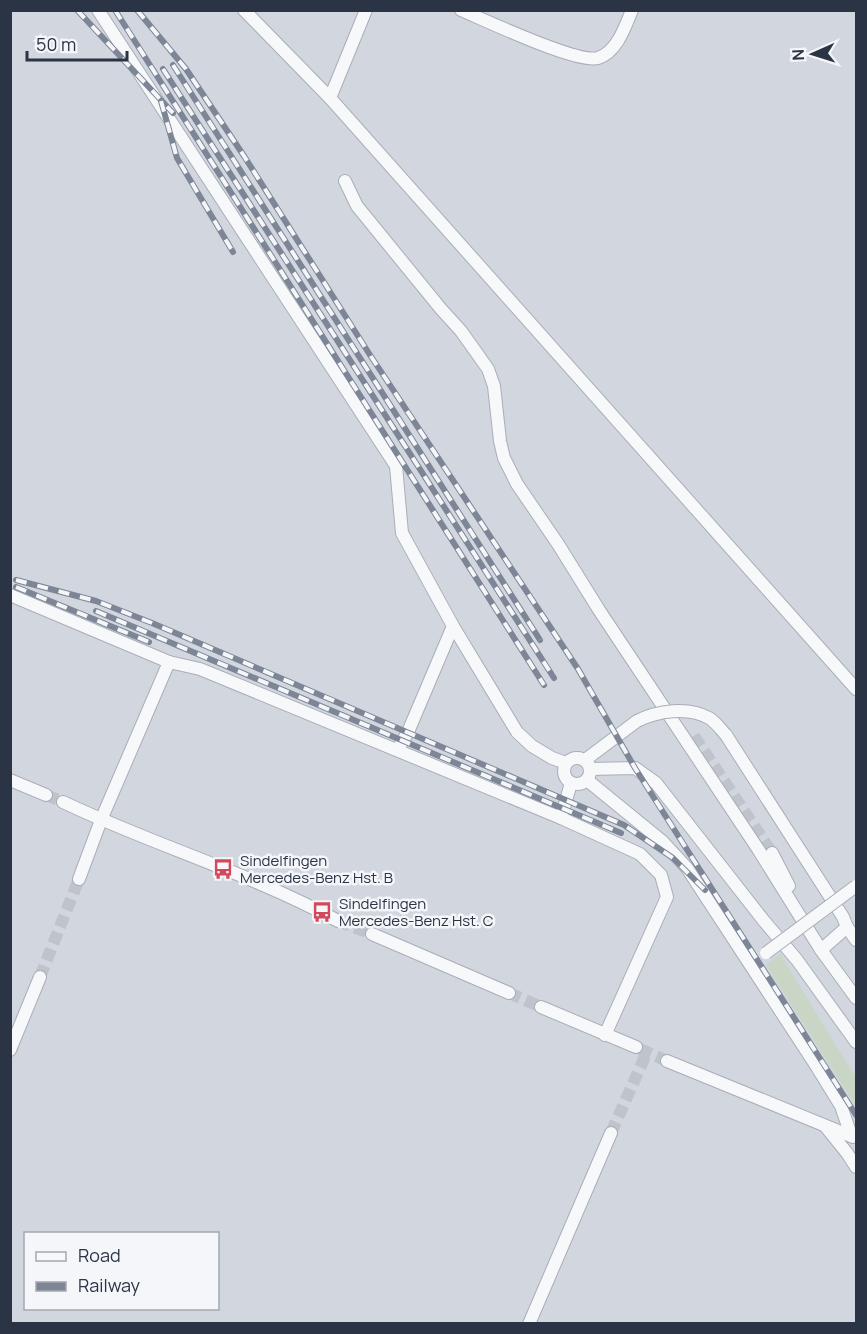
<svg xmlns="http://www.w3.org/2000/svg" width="867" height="1334" font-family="Manrope,sans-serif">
  <rect width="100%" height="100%" fill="#e4e7ec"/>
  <path fill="#d2d6de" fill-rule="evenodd" d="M10,11H856V1323H11ZM26,1234H218V1308H26Z"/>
  <polygon fill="#c9d6c5" points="780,954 856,1078 856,1106 766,965"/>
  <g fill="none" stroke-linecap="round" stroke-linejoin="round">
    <g stroke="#bfc3cb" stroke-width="12" stroke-dasharray="12 6" stroke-linecap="butt">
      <polyline points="694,736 772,853"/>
      <polyline points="46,795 63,802"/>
      <polyline points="338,921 372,934"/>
      <polyline points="40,977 79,879"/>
      <polyline points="509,993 541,1007"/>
      <polyline points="640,1049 667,1061"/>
      <polyline points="611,1133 647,1052"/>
    </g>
    <g stroke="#a9aeb7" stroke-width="14">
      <g id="street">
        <polyline points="98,10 396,466 402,533 453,626 517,732 532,746 552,758 566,763"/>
        <polyline points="244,10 330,98 856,689"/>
        <path d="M461,10C485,20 577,64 598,58C617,52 625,27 632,10"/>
        <polyline points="330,98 366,10"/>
        <polyline points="345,181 357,206 441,309 461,331 488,369 494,386 500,441 504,458 517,484 558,544 599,610 758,849 821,950 856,998"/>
        <polyline points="10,595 169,662 200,669 561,818 640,854 661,875 667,897 605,1035"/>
        <polyline points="726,735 843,917 847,927 821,950"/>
        <polyline points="398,749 408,732 453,626"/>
        <circle cx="577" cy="771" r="13"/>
        <polyline points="585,760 637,721"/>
        <polyline points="590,769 635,768 656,783 764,921 797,960 856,1042"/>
        <polyline points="10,780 46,795"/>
        <polyline points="587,780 663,842 687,868 817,1067 841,1106 851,1135"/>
        <path d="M63,802C153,845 250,873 338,921"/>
        <polyline points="561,818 571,783"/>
        <polyline points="772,853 789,886"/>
        <polyline points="79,879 101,820 169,662"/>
        <polyline points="847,927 856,940"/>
        <polyline points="372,934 509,993"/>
        <polyline points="541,1007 636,1047"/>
        <polyline points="10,1050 40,977"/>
        <polyline points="667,1061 853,1137"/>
        <polyline points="826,1127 847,1153 856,1167"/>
        <polyline points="529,1324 611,1133"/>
      </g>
    </g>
    <use href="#street" stroke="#f7f8fa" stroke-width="12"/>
    <g stroke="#7d8696" stroke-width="6">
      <g id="rail">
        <polyline points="77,10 173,113"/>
        <polyline points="115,10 544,685"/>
        <polyline points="137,10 186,69 244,156 370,355 578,669 635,768 856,1115"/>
        <polyline points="173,65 540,640"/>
        <polyline points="163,69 554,678"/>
        <polyline points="161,101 177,158 233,252"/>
        <polyline points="16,580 96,601 152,623 624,825 673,858 705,890"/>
        <polyline points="16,587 149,642"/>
        <polyline points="96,611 621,833"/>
      </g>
    </g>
    <use href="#rail" stroke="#f4f6f9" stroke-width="4" stroke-dasharray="11" stroke-linecap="butt"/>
    <g stroke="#a9aeb7" stroke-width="14" stroke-linecap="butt">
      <g id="street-bridge">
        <path d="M637,721C657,711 688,706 709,718C716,722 721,730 726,735"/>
        <polyline points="766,953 856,886"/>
      </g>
    </g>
    <use href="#street-bridge" stroke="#f7f8fa" stroke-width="12"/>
  </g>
  <defs>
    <g id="bus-bare" transform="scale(1.62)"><path d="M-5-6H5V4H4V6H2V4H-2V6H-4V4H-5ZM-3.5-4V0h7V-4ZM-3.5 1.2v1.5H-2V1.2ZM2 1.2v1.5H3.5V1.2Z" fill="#d1495b" stroke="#f4f6f9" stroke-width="2.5" paint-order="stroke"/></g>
  </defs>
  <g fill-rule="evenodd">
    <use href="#bus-bare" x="223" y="869"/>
    <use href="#bus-bare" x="322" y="912"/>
  </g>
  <g text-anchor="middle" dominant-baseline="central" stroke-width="5" stroke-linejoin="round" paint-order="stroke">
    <g font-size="15" fill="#2b3445" stroke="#f4f6f9" text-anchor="start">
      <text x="240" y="860">Sindelfingen<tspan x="240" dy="17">Mercedes-Benz Hst. B</tspan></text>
      <text x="339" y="903">Sindelfingen<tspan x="339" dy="17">Mercedes-Benz Hst. C</tspan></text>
    </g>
  </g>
  <rect width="867" height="1334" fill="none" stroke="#2b3445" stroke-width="24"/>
  <rect x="24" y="1232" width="195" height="78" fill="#f4f6f9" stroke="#a4a8b1" stroke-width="1.5"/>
  <rect x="36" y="1252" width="30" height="9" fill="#f7f8fa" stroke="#a4a8b1" stroke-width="1.5"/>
  <text x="78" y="1262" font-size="18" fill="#2b3445">Road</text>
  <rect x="36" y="1282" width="30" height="9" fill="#7d8696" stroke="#a4a8b1" stroke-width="1.5"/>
  <text x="78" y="1292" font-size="18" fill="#2b3445">Railway</text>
  <g transform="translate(813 54) rotate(267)" stroke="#f4f6f9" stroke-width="4.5" paint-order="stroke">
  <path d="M0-4.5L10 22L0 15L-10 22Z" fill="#2b3445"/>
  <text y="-9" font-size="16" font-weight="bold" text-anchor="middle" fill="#2b3445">N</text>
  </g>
  <path d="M27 51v9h100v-9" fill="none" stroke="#2b3445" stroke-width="3"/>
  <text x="36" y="51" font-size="18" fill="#2b3445" stroke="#f4f6f9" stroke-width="4.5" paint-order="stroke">50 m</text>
</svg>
